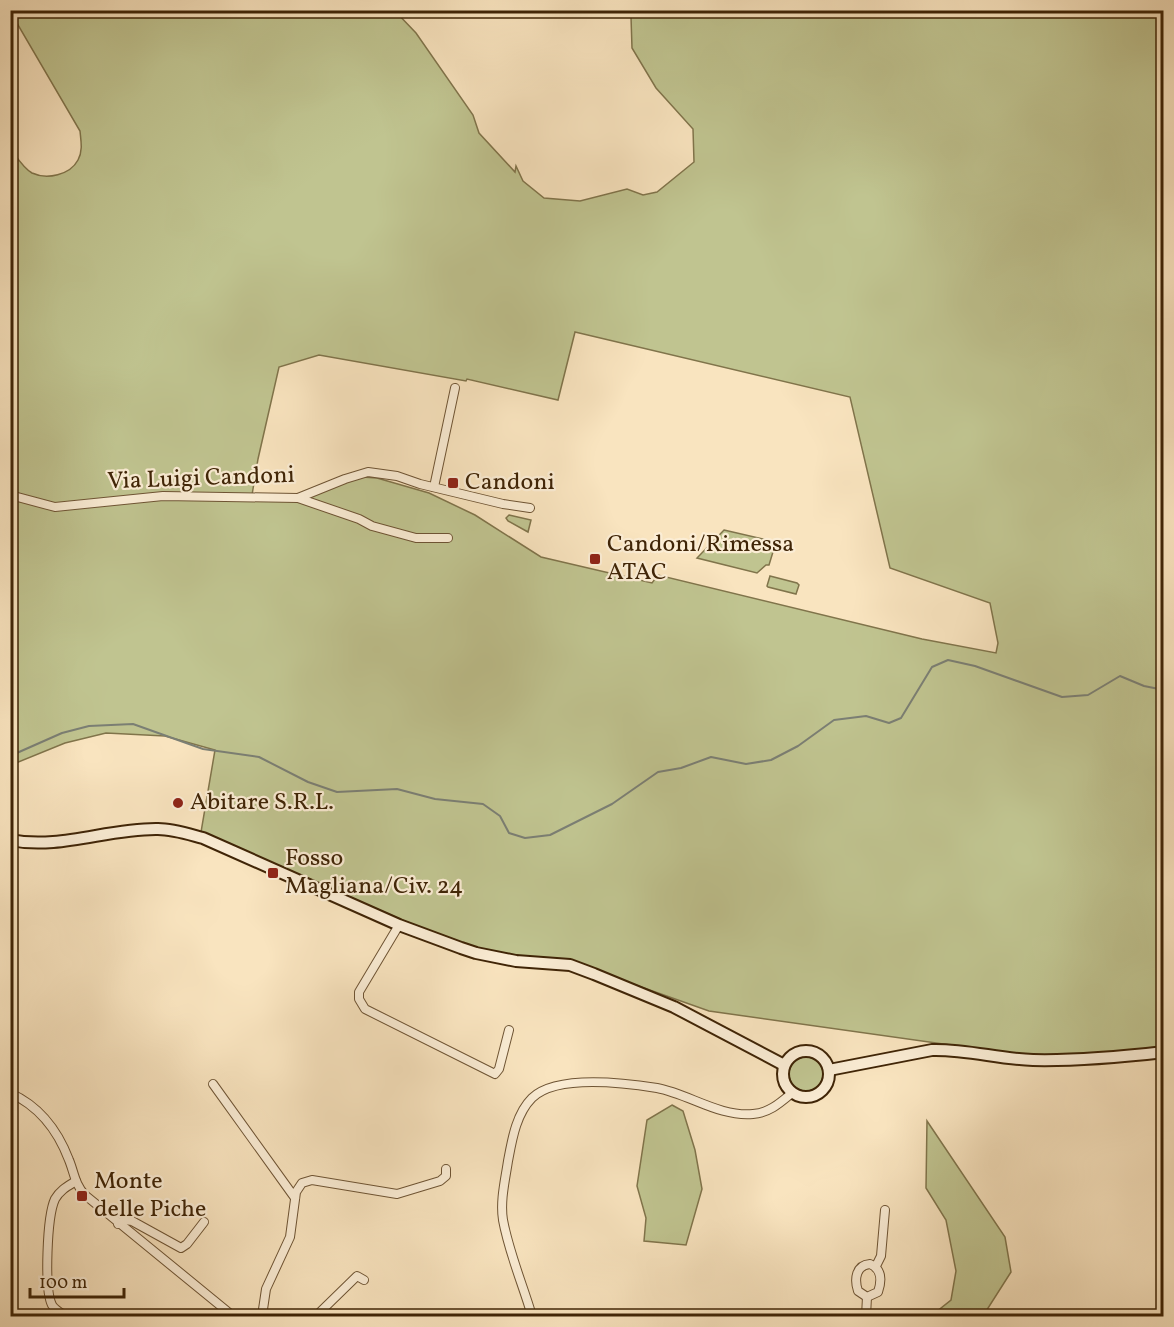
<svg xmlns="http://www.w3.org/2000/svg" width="1174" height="1327" font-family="Vollkorn,serif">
  <rect width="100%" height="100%" fill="#f9e4bf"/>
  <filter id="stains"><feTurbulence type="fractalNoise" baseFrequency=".00333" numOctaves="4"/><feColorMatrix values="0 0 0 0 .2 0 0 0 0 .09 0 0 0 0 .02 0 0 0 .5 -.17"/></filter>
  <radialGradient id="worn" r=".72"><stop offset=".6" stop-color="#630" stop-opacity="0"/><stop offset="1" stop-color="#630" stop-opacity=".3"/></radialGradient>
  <g fill="#c0c490" stroke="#80744b" stroke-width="1.5" fill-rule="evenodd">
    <path d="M12,11H395L416,33L473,115L479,133L515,172L516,166L523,181L544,198L580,201L627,189L643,195L657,192L694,162L693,129L656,88L632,48L631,17L628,11H1163V1051L1035,1057L709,1011L582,966L484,953L457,944L201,832L215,750L165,736L106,733L65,743L11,765L10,148C16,156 23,168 32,173C47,180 70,175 78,160C83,151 81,141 80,131L11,13ZM575,332L850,397L890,568L990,603L998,643L996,653L922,639L658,575L652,583L541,557L475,515L429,493L377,478L362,477L352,479L281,501H251L258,459L279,367L319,355L466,381L467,379L558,400Z"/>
    <polygon points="509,515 531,520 528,532 508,521 506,518"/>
    <polygon points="724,530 776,542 769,565 766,565 757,573 697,558"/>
    <polygon points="770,576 797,583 799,585 796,594 768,587 767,586"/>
    <circle cx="806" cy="1074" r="17"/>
    <polygon points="672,1105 683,1111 695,1150 702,1189 686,1245 644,1241 646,1218 637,1186 647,1120"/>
    <polygon points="927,1121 1005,1237 1011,1272 983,1316 931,1316 951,1300 956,1271 946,1220 926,1188"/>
  </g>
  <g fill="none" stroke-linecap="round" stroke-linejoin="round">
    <polyline stroke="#7b7f74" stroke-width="2" points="10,756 62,733 89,726 133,724 203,749 259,757 308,782 337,792 397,789 435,799 483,804 500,816 509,833 525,838 550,835 612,804 658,772 681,768 711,757 746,764 771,760 798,746 834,720 866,716 889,723 901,718 932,667 948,660 975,666 1062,697 1088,695 1120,676 1144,686 1164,690"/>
    <g stroke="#6e5434" stroke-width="10">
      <g id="street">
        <polyline points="434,487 455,388"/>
        <polyline points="10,495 55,507 163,496 298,498 345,479 368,472 397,476 420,484 503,504 530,508"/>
        <polyline points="298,498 359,519 372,526 416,538 448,538"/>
        <polyline points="399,925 359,992 359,999 365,1009 495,1074 499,1069 509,1030"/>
        <polyline points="213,1084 295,1198"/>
        <path d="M10,1093C39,1106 58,1131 69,1160C74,1172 75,1185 85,1195L233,1316"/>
        <polyline points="118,1224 125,1220 132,1221 181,1248 187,1244 204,1222"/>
        <path d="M870,1264C882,1269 882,1280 878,1292L867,1297L858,1291C854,1279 856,1265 870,1264Z"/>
        <polyline points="876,1266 881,1256 885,1210"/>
        <path d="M66,1316C61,1313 55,1310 52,1305C44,1289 47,1216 55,1199C60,1190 68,1186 76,1181"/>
        <polyline points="262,1316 266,1289 290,1237 296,1192 302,1183 312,1180 397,1194 440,1181 446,1176 446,1169"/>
        <polyline points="316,1316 357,1276 364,1280"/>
        <path d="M532,1316C523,1285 509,1253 503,1220C500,1201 505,1181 508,1161C512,1140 516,1114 532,1098C557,1074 625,1083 657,1088C689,1094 719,1117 753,1114C769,1113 780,1103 792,1093"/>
        <polyline points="866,1316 867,1297"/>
      </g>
    </g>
    <g stroke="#3f2406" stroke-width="14">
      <g id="secondary">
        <path d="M10,840C60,850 108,828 158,829C173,829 188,834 203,838L399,925L461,948L476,953L516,961L570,965L594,974L674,1007L784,1065"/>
        <circle cx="806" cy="1074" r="23"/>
        <path d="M829,1070L932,1050C966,1049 999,1059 1033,1060C1077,1061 1120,1057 1164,1052"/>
      </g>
    </g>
    <use href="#street" stroke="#fbedd5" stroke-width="8"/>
    <use href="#secondary" stroke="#fbedd5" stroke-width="10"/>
  </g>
  <g fill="#8f2418" stroke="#fbedd5" stroke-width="2">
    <rect x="447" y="477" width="12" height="12" rx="3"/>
    <rect x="589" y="553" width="12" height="12" rx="3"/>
    <circle cx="178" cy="803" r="6"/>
    <rect x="267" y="867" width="12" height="12" rx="3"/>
    <rect x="76" y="1190" width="12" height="12" rx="3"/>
  </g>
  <g text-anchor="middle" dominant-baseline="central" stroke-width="4.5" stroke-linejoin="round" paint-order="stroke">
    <g font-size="24" fill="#3f2406" stroke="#fbedd5">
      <text transform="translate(201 479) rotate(-2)">Via Luigi Candoni</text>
    </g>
    <g font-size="24" fill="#3f2406" stroke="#fbedd5" text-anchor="start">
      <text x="465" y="483">Candoni</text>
      <text x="607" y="545">Candoni/Rimessa<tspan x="607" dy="28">ATAC</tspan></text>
      <text x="190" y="803">Abitare S.R.L.</text>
      <text x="285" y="859">Fosso<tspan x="285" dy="28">Magliana/Civ. 24</tspan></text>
      <text x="94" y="1182">Monte<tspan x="94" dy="28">delle Piche</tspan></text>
    </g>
  </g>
  <rect width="1174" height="1327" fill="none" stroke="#f9e4bf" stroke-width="36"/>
  <rect x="12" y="12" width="1150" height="1303" fill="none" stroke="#3f2406" stroke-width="3"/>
  <rect x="18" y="18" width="1138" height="1291" fill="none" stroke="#3f2406" stroke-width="1.5"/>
  <path d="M30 1288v9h94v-9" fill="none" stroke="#3f2406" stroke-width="3"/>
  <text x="39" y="1288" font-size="18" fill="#3f2406" stroke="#fbedd5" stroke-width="4.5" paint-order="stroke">100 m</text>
  <rect width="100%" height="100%" filter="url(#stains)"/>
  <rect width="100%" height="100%" fill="url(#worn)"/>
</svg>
